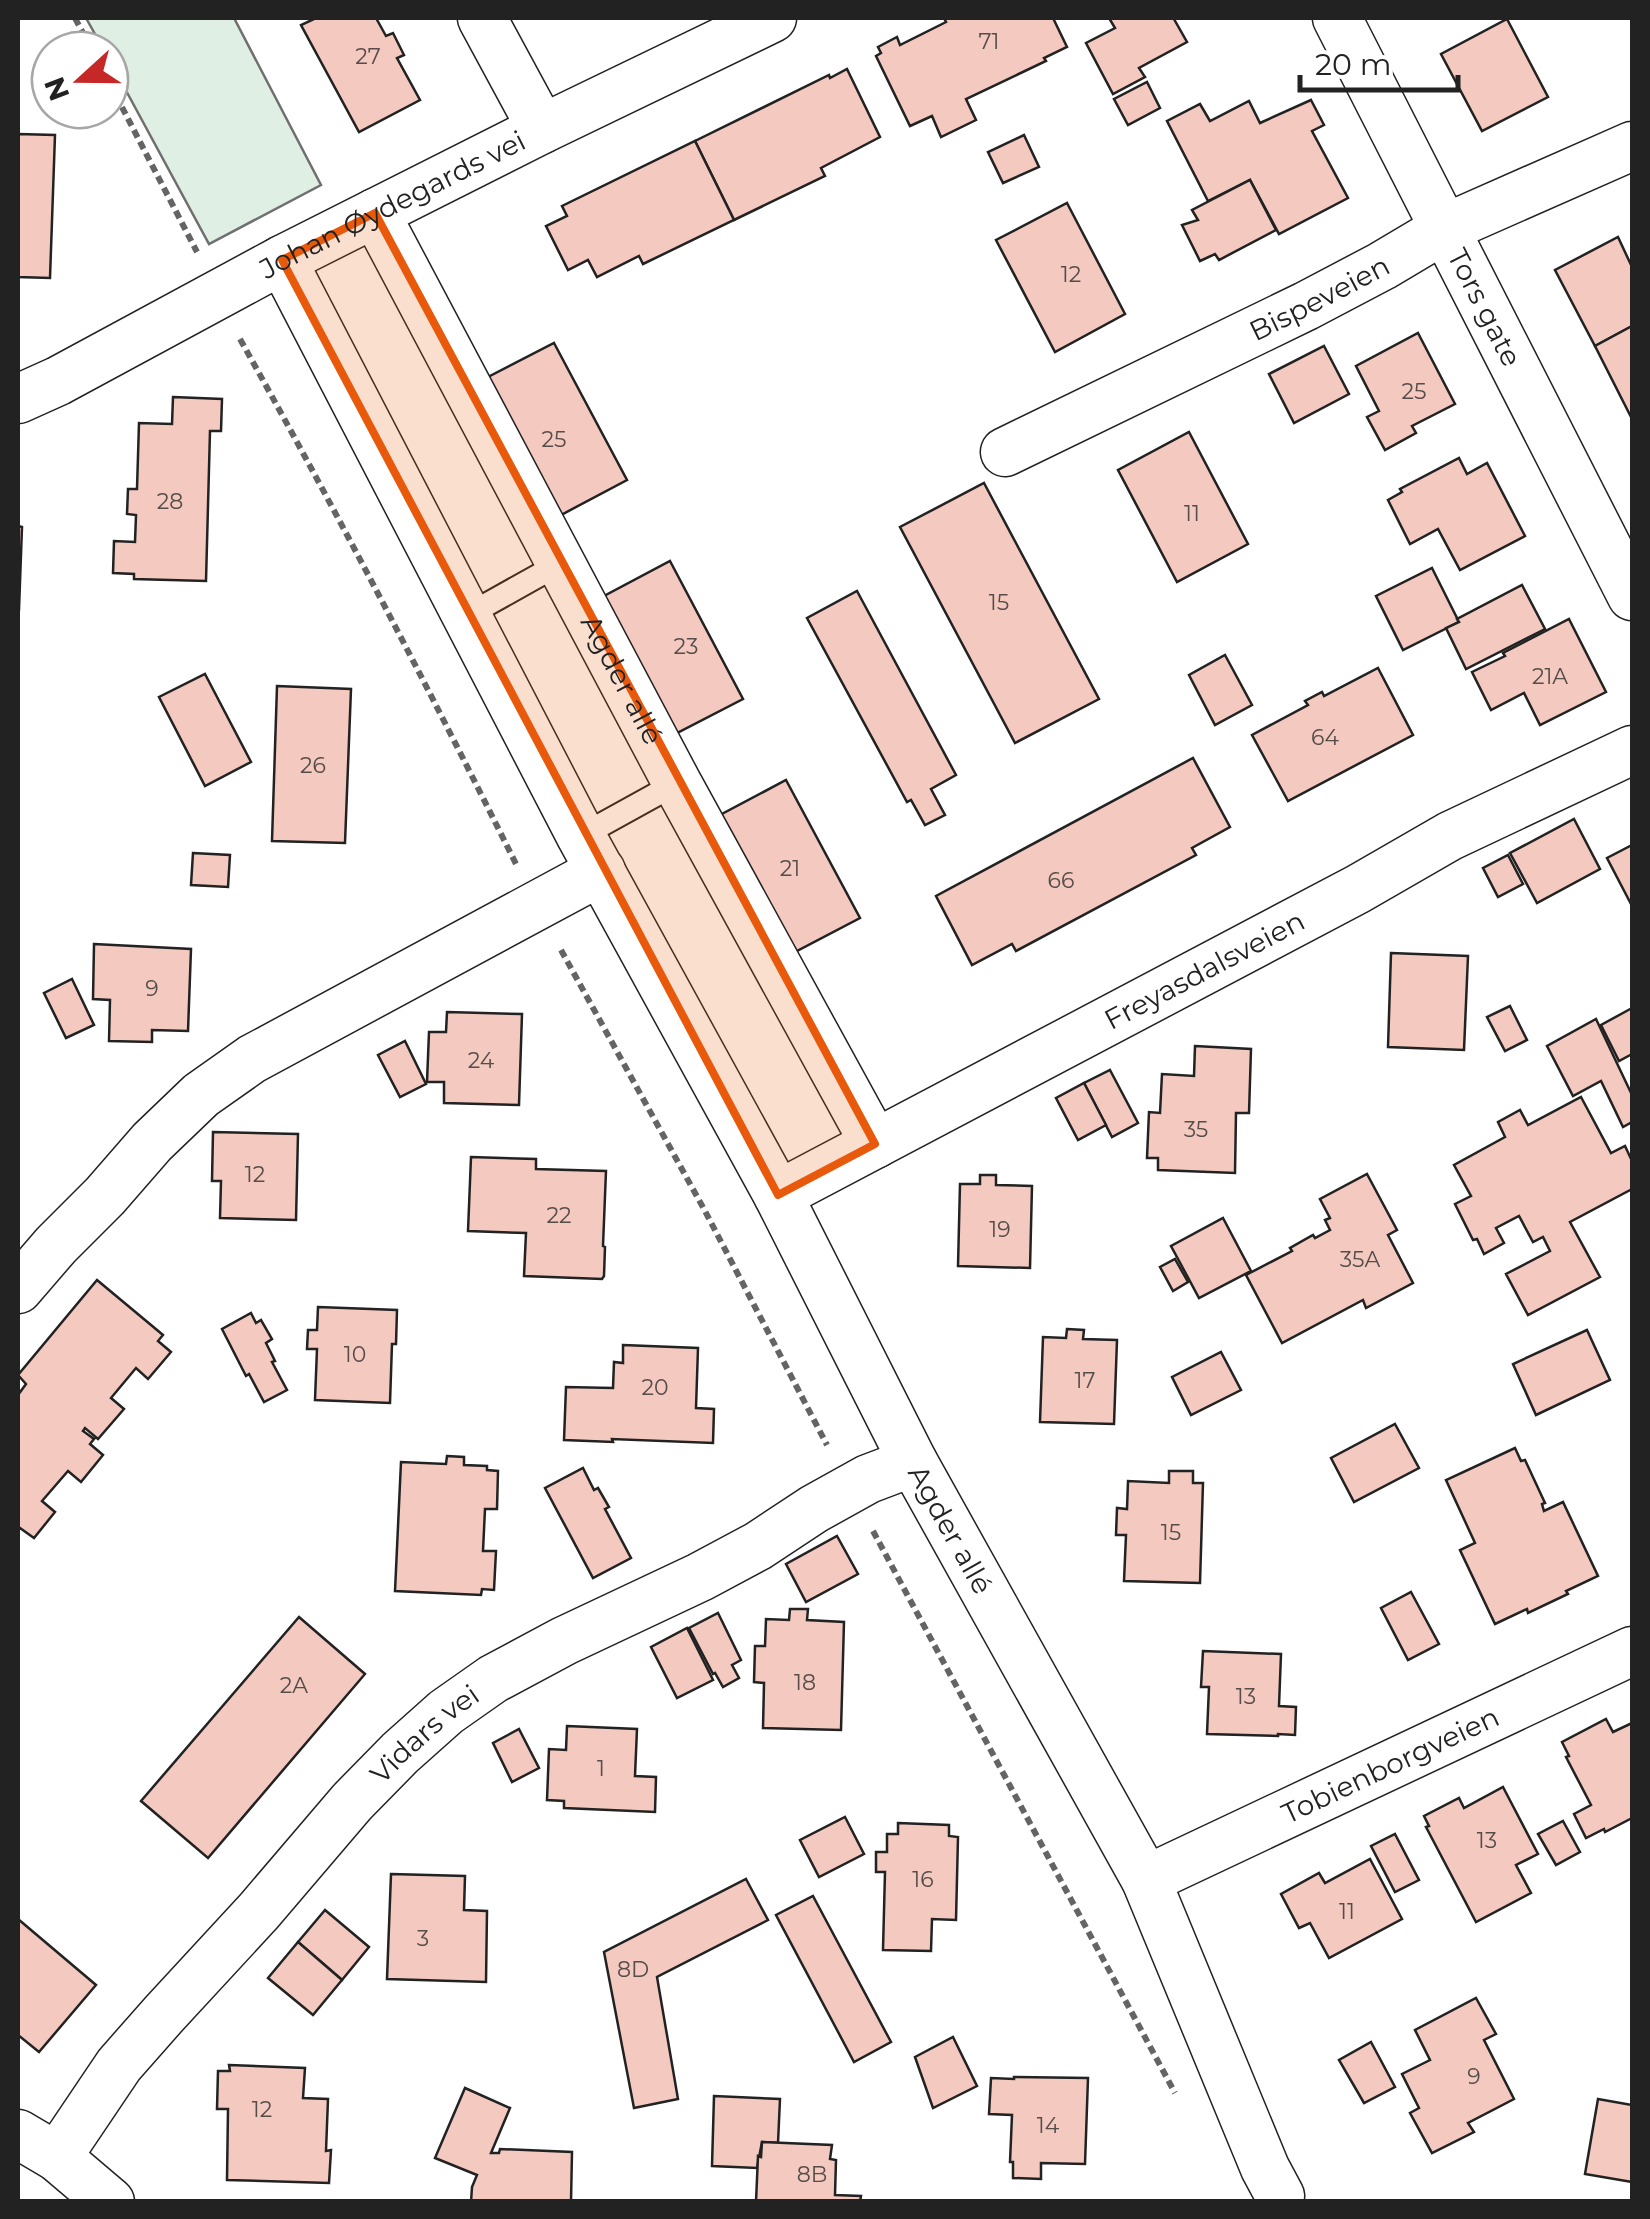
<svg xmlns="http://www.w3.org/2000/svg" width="1650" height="2219" font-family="Montserrat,sans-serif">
  <rect width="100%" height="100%" fill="#fff"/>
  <polygon fill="#e0efe3" stroke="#6f6f6f" stroke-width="2.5" points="86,18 234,18 321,185 209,244 110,61 110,50 104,50"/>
  <g fill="#f3c9c0" stroke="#222" stroke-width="2.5">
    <polygon points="316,18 376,18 386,36 393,33 404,55 397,58 420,100 359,132 301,25"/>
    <polygon points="944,18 1053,18 1067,47 1044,58 1046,61 966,99 976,120 941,137 932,116 910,126 876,56 881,53 878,47 897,37 900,45 946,22"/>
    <polygon points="1109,18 1176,18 1174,19 1187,42 1139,68 1145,77 1113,94 1086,43 1115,28"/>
    <polygon points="1507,19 1548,97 1482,131 1441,54"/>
    <polygon points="847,69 880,137 821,168 825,176 734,220 695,141 829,75 830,78"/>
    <polygon points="1147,82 1160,108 1128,125 1114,99"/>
    <polygon points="1311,100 1324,125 1312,131 1348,198 1279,234 1250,180 1208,201 1167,121 1200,104 1210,121 1249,101 1260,123"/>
    <polygon points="18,134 55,135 50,278 18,277"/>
    <polygon points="1024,135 1039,167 1003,183 988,152"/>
    <polygon points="695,141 734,220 643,264 639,256 597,277 588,260 568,270 546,226 567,216 562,206"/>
    <polygon points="1250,180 1276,230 1219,260 1215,254 1200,261 1182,225 1198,220 1192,210"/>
    <polygon points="1067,203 1125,314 1055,352 996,240"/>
    <polygon points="1618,237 1632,267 1632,326 1595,346 1555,270"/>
    <polygon points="1632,326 1632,417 1631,417 1595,346"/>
    <polygon points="1418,333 1455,404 1412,426 1416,433 1385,450 1367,417 1379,411 1356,366"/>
    <polygon points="554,343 627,480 561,515 488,377"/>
    <polygon points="1324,346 1349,394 1294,423 1269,374"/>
    <polygon points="173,397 222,399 221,431 210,431 206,581 134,579 134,574 113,573 114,541 135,542 136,515 127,514 128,489 137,489 139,423 172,424"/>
    <polygon points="1189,432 1248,544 1177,582 1118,470"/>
    <polygon points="1459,458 1467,474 1487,463 1525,536 1460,570 1438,529 1410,544 1388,500 1402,492 1400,489"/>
    <polygon points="984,483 1099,699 1015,743 900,527"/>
    <polygon points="18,526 22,527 19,610 18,610"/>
    <polygon points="670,561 743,699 677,733 604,596"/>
    <polygon points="1432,568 1459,622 1403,650 1376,596"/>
    <polygon points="1522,585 1545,629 1466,669 1446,628 1459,622 1457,619"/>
    <polygon points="857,591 956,775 931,789 945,815 925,825 911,800 907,802 807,618"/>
    <polygon points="1569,619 1606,692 1540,725 1524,693 1491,710 1472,672 1505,656 1503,653"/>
    <polygon points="1225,655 1252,705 1215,725 1189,675"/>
    <polygon points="1378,668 1413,735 1288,801 1252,735 1308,705 1305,701 1322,692 1324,696"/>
    <polygon points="205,674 251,762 205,786 159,697"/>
    <polygon points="277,686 351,689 345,843 272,841"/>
    <polygon points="1193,758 1230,827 1192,848 1196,855 1016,951 1012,944 972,965 936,896"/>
    <polygon points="786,780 860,918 793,953 720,815"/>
    <polygon points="1574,819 1600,869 1537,903 1510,853"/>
    <polygon points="1632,845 1632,906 1607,858"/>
    <polygon points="193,853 230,855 228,887 191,885"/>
    <polygon points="1508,855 1523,884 1498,897 1483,868"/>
    <polygon points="94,944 191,949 188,1031 152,1030 152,1042 109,1041 110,1000 93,999"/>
    <polygon points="1391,953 1468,956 1464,1050 1388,1047"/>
    <polygon points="72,979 94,1025 66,1038 44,993"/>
    <polygon points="1510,1006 1527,1040 1505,1051 1487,1017"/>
    <polygon points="1632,1008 1632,1054 1619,1061 1601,1025"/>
    <polygon points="447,1012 522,1014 519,1105 444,1103 444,1082 427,1082 429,1032 446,1032"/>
    <polygon points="1596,1019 1632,1095 1632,1122 1623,1127 1601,1081 1573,1096 1547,1046"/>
    <polygon points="405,1041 426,1084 400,1097 378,1055"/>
    <polygon points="1195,1046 1251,1049 1249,1113 1236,1113 1235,1173 1158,1170 1158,1158 1147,1158 1149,1112 1160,1113 1162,1074 1194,1076"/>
    <polygon points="1110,1070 1138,1123 1112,1137 1084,1083"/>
    <polygon points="1084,1083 1106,1125 1078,1140 1056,1098"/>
    <polygon points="1581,1097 1611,1153 1625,1146 1632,1161 1632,1189 1570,1222 1600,1277 1528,1315 1506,1274 1550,1251 1543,1237 1533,1242 1519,1216 1496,1228 1504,1243 1484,1254 1477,1239 1473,1240 1455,1204 1471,1196 1454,1165 1505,1137 1498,1122 1520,1110 1528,1125"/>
    <polygon points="213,1132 298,1134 296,1220 220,1218 221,1181 212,1181"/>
    <polygon points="471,1157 536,1159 536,1169 606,1171 603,1246 605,1247 604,1276 602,1279 524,1276 526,1233 468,1231"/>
    <polygon points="1367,1174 1397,1230 1388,1235 1413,1283 1366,1308 1363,1300 1282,1343 1246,1275 1292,1251 1290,1248 1313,1235 1315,1238 1330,1230 1325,1220 1330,1218 1320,1199"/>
    <polygon points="980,1175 996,1175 996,1185 1032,1186 1030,1268 958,1266 960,1184 980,1184"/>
    <polygon points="1223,1218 1251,1271 1199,1298 1171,1246"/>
    <polygon points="1175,1259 1188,1282 1173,1291 1160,1267"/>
    <polygon points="97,1280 163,1335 158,1341 171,1352 148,1379 136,1368 111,1398 124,1409 98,1439 85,1428 83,1431 94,1439 90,1444 103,1455 81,1482 68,1471 42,1501 55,1512 34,1538 20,1528 18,1531 18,1395 26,1384 18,1375"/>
    <polygon points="318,1307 397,1310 396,1344 392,1344 390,1403 315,1400 317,1349 307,1349 308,1330 317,1330"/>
    <polygon points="251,1313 256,1323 261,1320 272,1339 266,1343 275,1361 272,1362 287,1390 264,1402 249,1374 246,1376 222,1329"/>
    <polygon points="1067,1329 1084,1330 1083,1339 1117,1340 1114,1424 1040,1422 1043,1337 1066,1338"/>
    <polygon points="1587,1330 1610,1380 1536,1415 1513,1364"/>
    <polygon points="623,1345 698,1348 696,1408 714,1409 713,1443 612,1439 613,1442 564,1440 566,1387 613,1388 614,1362 623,1363"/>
    <polygon points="1221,1352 1241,1390 1191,1415 1172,1377"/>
    <polygon points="1395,1424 1419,1468 1354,1502 1331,1458"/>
    <polygon points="1515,1448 1521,1461 1525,1460 1545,1503 1542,1504 1544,1511 1563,1502 1598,1576 1566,1591 1568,1594 1528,1613 1527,1609 1495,1624 1460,1550 1475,1543 1446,1480"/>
    <polygon points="447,1456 464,1457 464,1465 487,1466 487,1470 498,1471 497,1509 485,1509 483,1551 496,1551 494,1590 482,1589 481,1595 395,1591 401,1462 446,1464"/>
    <polygon points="583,1468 594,1490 598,1488 609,1507 605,1509 631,1558 593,1578 545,1488"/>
    <polygon points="1169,1471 1193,1471 1193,1483 1203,1483 1200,1583 1124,1581 1126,1535 1116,1535 1117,1508 1127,1509 1128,1481 1169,1483"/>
    <polygon points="837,1536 858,1574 806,1602 786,1564"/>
    <polygon points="1411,1592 1439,1644 1408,1660 1381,1608"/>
    <polygon points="790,1609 808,1609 807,1620 844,1622 841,1730 763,1728 764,1683 754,1682 755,1646 765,1646 766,1619 789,1620"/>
    <polygon points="718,1613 741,1660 732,1665 739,1678 723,1687 715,1673 713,1674 689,1628"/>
    <polygon points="299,1617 365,1674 208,1858 141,1801"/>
    <polygon points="687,1628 713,1680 677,1698 651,1647"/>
    <polygon points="1203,1651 1281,1654 1279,1706 1296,1707 1295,1735 1278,1734 1278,1736 1207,1734 1209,1687 1201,1687"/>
    <polygon points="1606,1719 1613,1732 1632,1723 1632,1818 1605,1832 1604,1829 1586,1838 1574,1814 1591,1805 1566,1757 1569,1756 1562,1742"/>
    <polygon points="567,1726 637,1729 635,1776 656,1777 655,1812 564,1808 564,1801 547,1800 549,1749 566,1750"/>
    <polygon points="519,1729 539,1768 512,1782 493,1743"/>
    <polygon points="1503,1787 1538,1854 1516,1865 1531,1893 1476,1922 1426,1827 1429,1826 1424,1816 1459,1798 1464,1808"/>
    <polygon points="845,1817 864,1854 819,1877 800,1840"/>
    <polygon points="1563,1821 1580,1852 1556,1865 1538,1834"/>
    <polygon points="898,1823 949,1825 949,1836 958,1837 956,1920 932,1919 931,1951 883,1950 885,1872 876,1872 876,1852 887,1852 887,1834 898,1834"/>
    <polygon points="1395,1834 1419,1880 1395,1892 1371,1846"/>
    <polygon points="1370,1859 1402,1919 1329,1958 1310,1923 1299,1928 1281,1894 1319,1873 1325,1883"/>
    <polygon points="391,1874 465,1876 464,1910 487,1911 486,1982 387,1979"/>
    <polygon points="746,1879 768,1920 657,1977 678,2099 634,2108 604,1952"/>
    <polygon points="813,1896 891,2042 854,2062 776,1915"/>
    <polygon points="325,1910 369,1947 342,1980 298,1942"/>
    <polygon points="18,1919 96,1985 39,2052 18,2035"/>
    <polygon points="298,1942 342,1980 313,2015 268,1978"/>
    <polygon points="1476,1998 1496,2034 1484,2040 1514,2099 1468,2123 1474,2132 1432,2153 1410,2113 1419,2108 1402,2074 1430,2060 1415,2030"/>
    <polygon points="953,2037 977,2086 933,2108 915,2057"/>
    <polygon points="1371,2042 1395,2087 1364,2103 1339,2060"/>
    <polygon points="229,2065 305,2068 303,2098 328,2099 326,2151 331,2150 329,2183 227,2180 228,2109 217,2109 218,2071 230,2071"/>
    <polygon points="1014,2077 1088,2078 1085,2164 1041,2163 1041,2179 1013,2178 1013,2162 1010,2162 1012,2115 989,2114 991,2078 1014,2079"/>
    <polygon points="465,2088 510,2108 491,2153 499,2153 500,2149 572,2152 571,2202 471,2202 472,2187 477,2175 435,2158"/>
    <polygon points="714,2096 780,2099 778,2143 762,2142 757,2168 712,2166"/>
    <polygon points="1598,2099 1632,2105 1632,2182 1585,2174"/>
    <polygon points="762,2142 832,2145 830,2159 836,2160 835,2195 861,2196 860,2202 756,2202 758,2156 761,2157"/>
  </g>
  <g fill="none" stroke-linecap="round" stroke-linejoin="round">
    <g stroke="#222" stroke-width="26">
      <g id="service">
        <polyline points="468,615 561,563"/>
        <polyline points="581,836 677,783"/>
      </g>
    </g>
    <g stroke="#222" stroke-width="51">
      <g id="minor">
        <polyline points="482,18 542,129"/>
        <path id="s1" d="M1337,18L1632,596"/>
        <path id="s2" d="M375,213L677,783L875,1144"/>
        <path id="s3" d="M282,260L581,836L778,1195L913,1462L1146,1880L1265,2168L1280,2196"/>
        <path id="s4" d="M18,399L58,381L282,260L542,129L772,18"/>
        <path id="s5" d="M1005,452L1306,306L1382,266L1446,228L1632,146"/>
        <path id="s6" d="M778,1195L1358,889L1450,836L1632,750"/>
        <polyline points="18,1289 56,1245 105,1196 152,1142 201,1095 252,1059 601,871"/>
        <path id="s7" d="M1146,1880L1632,1651"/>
        <polyline points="18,2134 57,2157 110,2202"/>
        <path id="s8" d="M57,2157L119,2065L163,2015L259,1911L352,1802L400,1753L446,1712L493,1679L564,1641L700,1577L758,1546L814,1509L868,1479L913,1462"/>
      </g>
    </g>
    <g stroke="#646464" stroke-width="6" stroke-dasharray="8 5" stroke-linecap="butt">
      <polyline points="75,18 92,50"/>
      <polyline points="110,84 197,252"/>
      <path d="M240,339C337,512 428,687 516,864"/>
      <polyline points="561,950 705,1211 827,1445"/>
      <polyline points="873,1531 1175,2093"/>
    </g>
    <use href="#service" stroke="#fff" stroke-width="22"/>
    <use href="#minor" stroke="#fff" stroke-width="48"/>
  </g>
  <path fill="#e8590c" fill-opacity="0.2" stroke="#e8590c" stroke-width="8" stroke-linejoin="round" d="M375,213L875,1144L778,1195L282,260Z"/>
  <g text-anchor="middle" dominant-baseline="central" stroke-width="8" stroke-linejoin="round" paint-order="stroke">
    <g font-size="22" fill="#564c4a">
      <text x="989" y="41">71</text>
      <text x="368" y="56">27</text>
      <text x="1071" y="274">12</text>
      <text x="1414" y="391">25</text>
      <text x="554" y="439">25</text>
      <text x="170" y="501">28</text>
      <text x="1192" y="513">11</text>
      <text x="999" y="602">15</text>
      <text x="686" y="646">23</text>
      <text x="1550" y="676">21A</text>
      <text x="1325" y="737">64</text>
      <text x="313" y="765">26</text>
      <text x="790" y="868">21</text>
      <text x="1061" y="880">66</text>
      <text x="152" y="988">9</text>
      <text x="481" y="1060">24</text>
      <text x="1196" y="1129">35</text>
      <text x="255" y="1174">12</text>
      <text x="559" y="1215">22</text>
      <text x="1000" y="1229">19</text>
      <text x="1360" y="1259">35A</text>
      <text x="355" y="1354">10</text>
      <text x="1085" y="1380">17</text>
      <text x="655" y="1387">20</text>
      <text x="1171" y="1532">15</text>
      <text x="805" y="1682">18</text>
      <text x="294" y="1685">2A</text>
      <text x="1246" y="1696">13</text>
      <text x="601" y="1768">1</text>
      <text x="1487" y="1840">13</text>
      <text x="923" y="1879">16</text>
      <text x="1347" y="1911">11</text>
      <text x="423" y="1938">3</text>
      <text x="633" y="1969">8D</text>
      <text x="1474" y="2076">9</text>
      <text x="262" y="2109">12</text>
      <text x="1048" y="2125">14</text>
      <text x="812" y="2174">8B</text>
    </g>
    <g font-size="28" fill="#222" stroke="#fff">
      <text stroke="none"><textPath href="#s4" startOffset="422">Johan Øydegards vei</textPath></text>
      <text stroke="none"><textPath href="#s5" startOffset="350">Bispeveien</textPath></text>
      <text stroke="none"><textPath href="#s1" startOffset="325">Tors gate</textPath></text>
      <text stroke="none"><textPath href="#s2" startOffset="528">Agder allé</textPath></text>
      <text stroke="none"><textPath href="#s6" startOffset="482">Freyasdalsveien</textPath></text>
      <text stroke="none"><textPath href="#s3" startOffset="1435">Agder allé</textPath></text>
      <text stroke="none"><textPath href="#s8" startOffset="562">Vidars vei</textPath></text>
      <text stroke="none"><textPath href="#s7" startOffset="270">Tobienborgveien</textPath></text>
    </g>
  </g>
  <rect width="1650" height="2219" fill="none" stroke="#222222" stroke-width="40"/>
  <g transform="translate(80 80) rotate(249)"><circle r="48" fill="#ffffff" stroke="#a7a7a7" stroke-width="2.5"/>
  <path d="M0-8L18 38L0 25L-18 38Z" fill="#c62828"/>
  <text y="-15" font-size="28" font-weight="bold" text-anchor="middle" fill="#222222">N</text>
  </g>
  <path d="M1300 75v15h158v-15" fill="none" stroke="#222222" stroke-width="5"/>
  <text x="1315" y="75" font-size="30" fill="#222222" stroke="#ffffff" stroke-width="8" paint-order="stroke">20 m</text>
</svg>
